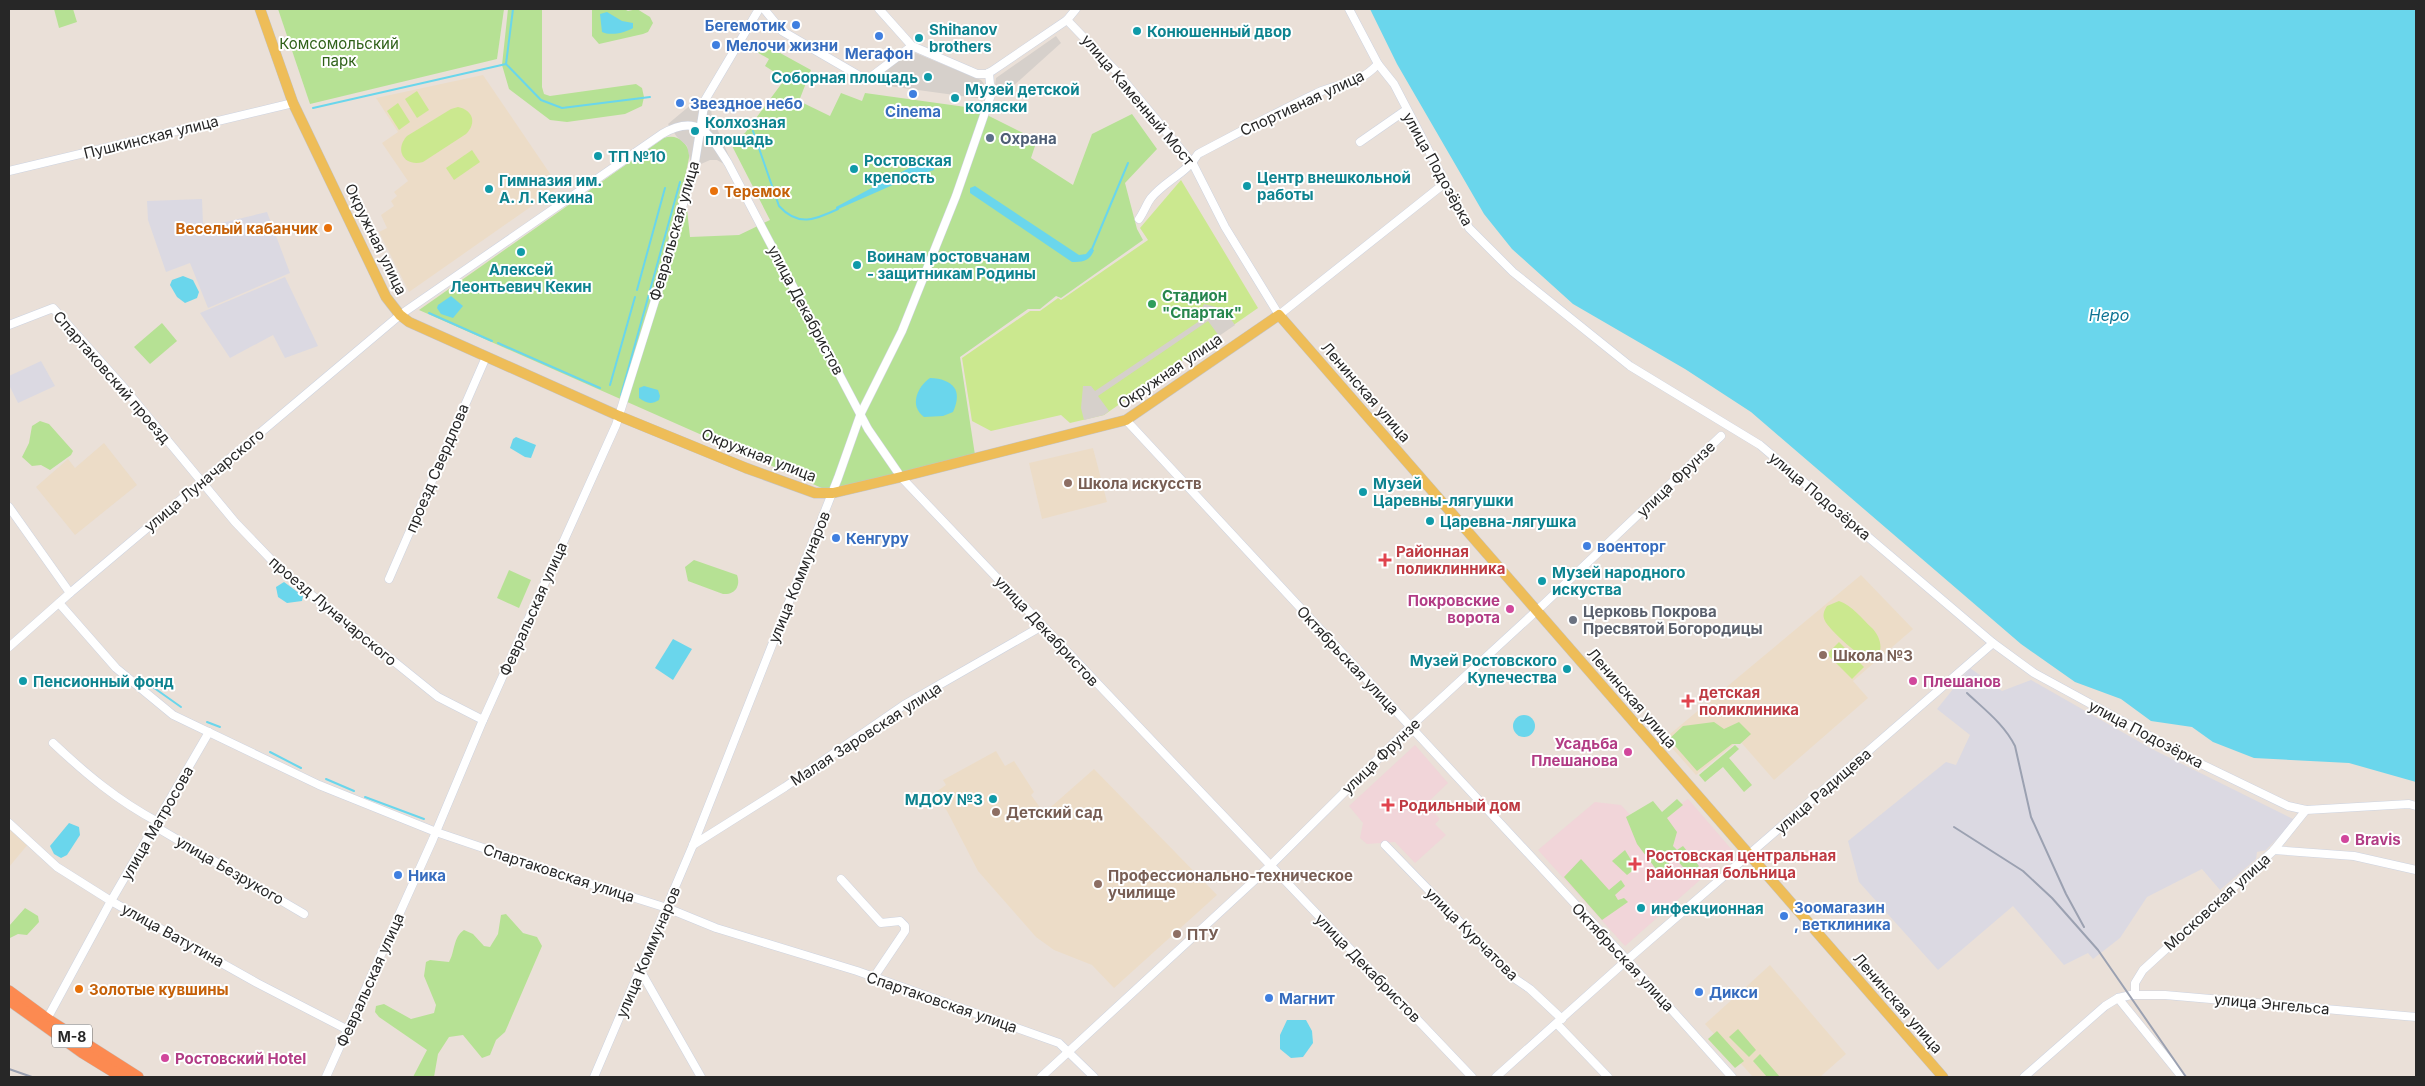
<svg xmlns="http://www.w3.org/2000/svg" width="2425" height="1086" font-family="Inter,sans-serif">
  <rect width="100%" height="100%" fill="#eae0d8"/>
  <g fill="#dbd9e2">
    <polygon points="202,199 203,225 221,223 267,212 290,273 208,308 190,263 166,272 148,220 147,201"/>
    <polygon points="285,277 318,346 285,358 273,335 230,358 200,313"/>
    <polygon points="41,361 55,386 18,403 9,385 9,376"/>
    <polygon points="1970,668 2002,691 2031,680 2152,749 2295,820 2266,850 2257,852 2256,859 2220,890 2202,869 2147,897 2120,938 2093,959 2088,953 2064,965 2013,906 1938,970 1859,882 1848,841 1946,762 1956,765 1970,735 1937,709"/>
  </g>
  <g fill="#ecdcc7">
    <polygon points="483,75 559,187 409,292 379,232 387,228 381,215 394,206 391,201 397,196 394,192 408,181 382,143 398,132 376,98"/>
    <polygon points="104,443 137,485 75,535 36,487 68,459 75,468"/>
    <polygon points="1093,448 1107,502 1042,519 1029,463"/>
    <polygon points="1861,575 1913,629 1853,681 1868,698 1774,780 1739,740 1696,775 1664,739"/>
    <polygon points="996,751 1005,766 1014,761 1034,792 1031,795 1044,813 1094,769 1217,895 1114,988 1092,965 1054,950 1036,937 978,871 947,811 933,794 946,785 943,780"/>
    <polygon points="9,828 29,843 9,867"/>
    <polygon points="1770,965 1846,1054 1820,1077 1753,1077 1705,1024"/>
  </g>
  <g fill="#f1d5d9">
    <polygon points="1415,745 1448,783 1426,804 1440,819 1435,824 1446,835 1415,863 1395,842 1367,844 1360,838 1363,823 1349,806"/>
    <polygon points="1688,799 1733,851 1625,946 1538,850 1595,802 1621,805 1642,828"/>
  </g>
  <g fill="#b6e194">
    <polygon points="54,9 73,9 77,22 59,28"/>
    <polygon points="278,9 504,9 497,59 310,104"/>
    <polygon points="508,9 542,9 542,87 544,94 550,96 636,84 642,88 644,97 642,106 625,114 567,122 550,120 509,89 502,65"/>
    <polygon points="592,9 624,9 628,11 637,9 650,17 653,23 648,32 643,34 599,44 592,36"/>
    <path d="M760,42L811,70L799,101L830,116L841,93L862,101L865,93L973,108L1037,140L1031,158L1073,185L1092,134L1132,114L1157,149L1125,183L1137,229L1143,240L1061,298L1056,296L1040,309H1028L960,357L975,455L833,493L419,310L664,138C677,134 685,141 690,153L684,182L690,237L739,235L770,220L730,142L745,133L785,79L765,66L769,59L755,51Z"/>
    <polygon points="162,323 177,341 150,364 134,347"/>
    <polygon points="40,421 49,424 73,451 71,455 50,470 41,465 32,466 22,457 29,443 32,426"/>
    <path d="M694,560L737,575C741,586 735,595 723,594L688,581L685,567Z"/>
    <polygon points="509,570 531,580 519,608 497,598"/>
    <polygon points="1714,722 1724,729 1739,722 1751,734 1740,744 1732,744 1697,771 1669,739 1683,726"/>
    <polygon points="1735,745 1739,749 1729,758 1752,785 1744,792 1723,767 1705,782 1699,775"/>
    <polygon points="1677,799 1683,805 1667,818 1677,832 1673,846 1677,850 1683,846 1699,866 1690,875 1675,858 1666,866 1671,872 1662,877 1637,844 1626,817 1653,801 1662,812"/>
    <polygon points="1625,850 1636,868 1627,875 1612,861"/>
    <polygon points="1581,859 1609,890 1621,880 1625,886 1615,895 1618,900 1624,898 1628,902 1602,920 1564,877"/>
    <polygon points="25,908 38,916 39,922 27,935 18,934 10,938 9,926"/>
    <path d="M506,914L523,933L537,937L542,946L505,1032L496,1040L490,1055L482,1058L463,1035L449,1037L438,1054L434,1077H413L427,1050L379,1017L375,1012L376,1006L384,1004L411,1019L434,1013L436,1005L424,976L426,962L430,960L449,962C455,952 453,937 464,930L473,934L484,946L490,947L498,934L501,915Z"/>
    <polygon points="1738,1029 1756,1050 1749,1057 1729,1037"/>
    <polygon points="1717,1031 1744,1061 1735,1068 1708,1039"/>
    <polygon points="1760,1054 1780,1077 1767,1077 1753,1061"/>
  </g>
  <g fill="#cbe88f">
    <polygon points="417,91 429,110 417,118 405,99"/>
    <polygon points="398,103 410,122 399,130 387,111"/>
    <path d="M458,107C473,110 477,123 466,134L423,162C404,167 394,150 407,136L451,109Z"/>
    <polygon points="472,150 480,162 454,180 446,168"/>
    <polygon points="1181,180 1258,308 1104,415 1070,423 1061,415 991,431 972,421 962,358 1030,311 1040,311 1058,298 1061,300 1148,240 1140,228"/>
    <path d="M1839,601C1852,605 1862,619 1872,628C1883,639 1886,661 1865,657C1858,656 1828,628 1825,621C1822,615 1824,611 1827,606Z"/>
    <polygon points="1839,642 1864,667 1852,679 1827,654"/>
  </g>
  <g fill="#d6d0cb">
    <polygon points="1056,36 1061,43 1002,96 995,85 996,78"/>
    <polygon points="913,52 981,80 987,88 984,99 881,85 882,74 903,57"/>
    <polygon points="699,98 710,102 712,117 731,161 724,164 717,160 710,160 701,164 690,160 687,146 677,137 668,124"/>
    <polygon points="1204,304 1224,309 1235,325 1219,336 1208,321 1098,396 1109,411 1104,415 1084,420 1081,408 1083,386 1091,386 1095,391 1204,318 1200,312"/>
  </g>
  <g fill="#6ad6ec">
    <polygon points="1370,9 2416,9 2416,782 2349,763 2254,758 2213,742 2192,727 2151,721 2121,699 2075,682 2021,644 1751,412 1685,369 1573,304 1512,249 1484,214 1397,64"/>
    <path d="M607,12L622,21L633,23V28C625,33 610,36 602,32L600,14Z"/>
    <polygon points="928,162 934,165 934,170 911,177 836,210 836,207 911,167"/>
    <path d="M975,186L1079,255L1086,254L1091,248L1094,250C1090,261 1083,262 1072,262L970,193V188Z"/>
    <polygon points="183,276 193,280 199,292 197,298 185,303 177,297 170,285 172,280"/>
    <polygon points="451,296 463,306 453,318 441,314 437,308 438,305"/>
    <path d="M930,378C953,379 963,390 953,412L943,416L924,417C909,406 917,387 930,378Z"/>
    <path d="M644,386L658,390L660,396L659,400C651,405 646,403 639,398V388Z"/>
    <polygon points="516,437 536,445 531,458 525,457 510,448 513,439"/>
    <polygon points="284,582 303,596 302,601 287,603 278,597 276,587"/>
    <polygon points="673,639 692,649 673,680 655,668"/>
    <circle cx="1524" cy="726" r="11"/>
    <polygon points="69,823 79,827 80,835 67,855 61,858 54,854 50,846"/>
    <polygon points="1287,1020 1306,1020 1312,1031 1313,1043 1303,1057 1291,1058 1280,1049 1280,1035"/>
  </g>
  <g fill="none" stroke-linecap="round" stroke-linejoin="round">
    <g stroke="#6ad6ec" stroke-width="2">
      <polyline points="506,64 541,100 562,108 650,97"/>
      <polyline points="313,108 506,64 513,9"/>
      <path d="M753,131L779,206C798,227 815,220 838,209"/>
      <polyline points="1092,249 1128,163"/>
      <polyline points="637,290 665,188"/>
      <polyline points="429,313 492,341"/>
      <polyline points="498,343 600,388"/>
      <polyline points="610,385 635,297"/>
      <polyline points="621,395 680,182"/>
      <polyline points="150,685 181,707"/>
      <polyline points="207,722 220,727"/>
      <polyline points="270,752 301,768"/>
      <polyline points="326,779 354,791"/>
      <polyline points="365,797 424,819"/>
    </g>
    <g stroke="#cdd3e0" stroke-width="9">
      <g id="minor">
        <polyline points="764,9 782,31 863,78 868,79 912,46"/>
        <polyline points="879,9 912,46 977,74 986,74 992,71 1067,20 1076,9"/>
        <polyline points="1349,9 1378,64 1394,84 1469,228 1513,272 1630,366 1760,445 1993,643 2034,673 2199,763 2288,806 2306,810 2409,804 2416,806"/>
        <polyline points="1067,20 1116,71 1193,164 1225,227 1279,315 1445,183"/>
        <polyline points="1360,142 1406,110"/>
        <polyline points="9,171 293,103"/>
        <path d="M1139,219C1144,212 1147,203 1151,198C1165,181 1187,173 1198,154C1238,133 1277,112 1317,93C1342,82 1357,86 1378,64"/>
        <polyline points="9,325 53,308 125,389 235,522 283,572 438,697 483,720"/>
        <polyline points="1126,420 1627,960 1732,1077"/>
        <polyline points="9,507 70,593"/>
        <polyline points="389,579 486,357"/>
        <polyline points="59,603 116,668 173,715 319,785 436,832 578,880 667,908 716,928 857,971 1059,1043 1094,1077"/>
        <path d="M9,647L70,593L400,315L662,134C698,113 709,133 728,163L868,429L901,477L1472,1077"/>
        <path d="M53,743C86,774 118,801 158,822"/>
        <polyline points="9,823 57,867 111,901 257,983 348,1030"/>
        <polyline points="156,827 304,914"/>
        <polyline points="693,845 785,787 904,705 1042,626"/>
        <polyline points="1385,845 1514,978 1530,989 1562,1019"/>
        <polyline points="2274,850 2354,856 2416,870"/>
        <polyline points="841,879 881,923 900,921 905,926 905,931 874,977"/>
        <polyline points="640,970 701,1077"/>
        <polyline points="2135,995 2135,983 2143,970 2273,851 2306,810"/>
        <polyline points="2118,998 2182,1077"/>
        <polyline points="47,1019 111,901 209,732"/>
        <polyline points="1557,1024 1608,1077"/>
        <polyline points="326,1077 433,839 483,720 616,425 663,275 695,162 705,100 759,9"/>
        <polyline points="594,1077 693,845 838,478 861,413 902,331 956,196 991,95 989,73"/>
        <polyline points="1041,1077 1270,866 1410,727 1546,602 1721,436"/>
        <polyline points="1496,1077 1627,960 1993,643"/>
        <polyline points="2024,1077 2105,1006 2118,998 2131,995 2165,995 2416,1017"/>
      </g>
    </g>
    <g stroke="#c3c3c3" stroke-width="11">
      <polyline id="major" points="260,9 293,103 386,297 400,315 409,322 619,416 746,468 815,493 833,493 901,477 1126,420 1279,315 1943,1077"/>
    </g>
    <g stroke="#c3c3c3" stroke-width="12">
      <g id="highway">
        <polyline points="9,991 47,1019 138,1077"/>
        <polyline points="9,1000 83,1053 122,1077"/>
      </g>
    </g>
    <use href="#minor" stroke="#fff" stroke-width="8"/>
    <use href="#major" stroke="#eebd58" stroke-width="10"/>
    <use href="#highway" stroke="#fc8a51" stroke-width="11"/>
    <g stroke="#9ba1b1" stroke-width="2">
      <path d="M1967,693C1985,710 2004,724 2015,746L2031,817L2066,894L2084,927"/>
      <polyline points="1954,827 2023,871 2052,898 2098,950 2186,1077"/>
      <polyline points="9,1069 32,1077"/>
    </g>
  </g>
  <g fill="#3f7fe0" stroke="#fff" stroke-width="2">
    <circle cx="796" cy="25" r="5"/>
    <circle cx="879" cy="36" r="5"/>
    <circle cx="716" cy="45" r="5"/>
    <circle cx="913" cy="94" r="5"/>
    <circle cx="680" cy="103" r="5"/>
    <circle cx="836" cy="538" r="5"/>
    <circle cx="1587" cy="546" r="5"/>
    <circle cx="398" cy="875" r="5"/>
    <circle cx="1784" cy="916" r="5"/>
    <circle cx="1699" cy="992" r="5"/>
    <circle cx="1269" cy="998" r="5"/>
  </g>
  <g fill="#0f9aa8" stroke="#fff" stroke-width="2">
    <circle cx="1137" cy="31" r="5"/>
    <circle cx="919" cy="38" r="5"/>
    <circle cx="928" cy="77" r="5"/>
    <circle cx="955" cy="98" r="5"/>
    <circle cx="695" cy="131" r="5"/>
    <circle cx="598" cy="156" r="5"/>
    <circle cx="854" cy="169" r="5"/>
    <circle cx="1247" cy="186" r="5"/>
    <circle cx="489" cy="189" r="5"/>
    <circle cx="521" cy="252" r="5"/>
    <circle cx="857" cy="265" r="5"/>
    <circle cx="1363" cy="492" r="5"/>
    <circle cx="1430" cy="521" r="5"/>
    <circle cx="1542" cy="581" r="5"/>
    <circle cx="1567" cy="669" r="5"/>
    <circle cx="23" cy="681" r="5"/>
    <circle cx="993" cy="799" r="5"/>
    <circle cx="1641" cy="908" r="5"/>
  </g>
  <circle fill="#5c6f8a" stroke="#fff" stroke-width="2" cx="990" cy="138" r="5"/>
  <g fill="#e8710a" stroke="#fff" stroke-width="2">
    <circle cx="714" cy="191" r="5"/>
    <circle cx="328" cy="228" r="5"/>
    <circle cx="79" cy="989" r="5"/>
  </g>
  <circle fill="#2e9e5b" stroke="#fff" stroke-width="2" cx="1152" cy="304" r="5"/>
  <g fill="#8d6e63" stroke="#fff" stroke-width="2">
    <circle cx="1068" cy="483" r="5"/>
    <circle cx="1823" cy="655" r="5"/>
    <circle cx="996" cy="812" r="5"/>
    <circle cx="1098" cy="884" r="5"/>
    <circle cx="1177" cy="934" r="5"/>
  </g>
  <g fill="#e0444e" stroke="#fff" stroke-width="2">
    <path d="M1382.5 552.5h5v5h5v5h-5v5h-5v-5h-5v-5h5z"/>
    <path d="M1685.5 693.5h5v5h5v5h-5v5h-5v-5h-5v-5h5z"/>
    <path d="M1385.5 797.5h5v5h5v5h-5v5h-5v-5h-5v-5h5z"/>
    <path d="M1632.5 856.5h5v5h5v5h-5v5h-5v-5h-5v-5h5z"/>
  </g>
  <g fill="#d1479c" stroke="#fff" stroke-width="2">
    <circle cx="1510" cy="609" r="5"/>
    <circle cx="1913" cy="681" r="5"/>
    <circle cx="1628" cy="752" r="5"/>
    <circle cx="2345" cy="839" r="5"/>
    <circle cx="165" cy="1058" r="5"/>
  </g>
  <circle fill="#6b7280" stroke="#fff" stroke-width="2" cx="1573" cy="620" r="5"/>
  <g text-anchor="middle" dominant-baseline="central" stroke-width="4" stroke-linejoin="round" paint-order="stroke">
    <rect fill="#fff" stroke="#686868" stroke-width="1" x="52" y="1024.5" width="40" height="23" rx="4"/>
    <g font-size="14" font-weight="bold" fill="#272727">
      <text x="72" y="1036">М-8</text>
    </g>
    <g font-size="15" font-weight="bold" fill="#366cbe" stroke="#fff" text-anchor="start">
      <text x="786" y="25" text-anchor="end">Бегемотик</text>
      <text x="726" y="45">Мелочи жизни</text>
      <text x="879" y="53" text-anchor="middle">Мегафон</text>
      <text x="690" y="103">Звездное небо</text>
      <text x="913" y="111" text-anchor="middle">Cinema</text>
      <text x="846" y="538">Кенгуру</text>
      <text x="1597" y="546">военторг</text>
      <text x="408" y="875">Ника</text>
      <text x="1794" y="907">Зоомагазин<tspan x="1794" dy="17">, ветклиника</tspan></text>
      <text x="1709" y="992">Дикси</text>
      <text x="1279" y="998">Магнит</text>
    </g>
    <g font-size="15" font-weight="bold" fill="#0d838f" stroke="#fff" text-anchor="start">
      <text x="929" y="29">Shihanov<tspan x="929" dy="17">brothers</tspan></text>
      <text x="1147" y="31">Конюшенный двор</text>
      <text x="918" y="77" text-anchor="end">Соборная площадь</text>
      <text x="965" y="89">Музей детской<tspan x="965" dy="17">коляски</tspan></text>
      <text x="705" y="122">Колхозная<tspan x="705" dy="17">площадь</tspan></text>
      <text x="608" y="156">ТП №10</text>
      <text x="864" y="160">Ростовская<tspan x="864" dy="17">крепость</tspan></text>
      <text x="1257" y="177">Центр внешкольной<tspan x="1257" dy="17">работы</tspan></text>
      <text x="499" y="180">Гимназия им.<tspan x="499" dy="17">А. Л. Кекина</tspan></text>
      <text x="867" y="256">Воинам ростовчанам<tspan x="867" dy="17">- защитникам Родины</tspan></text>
      <text x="521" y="269" text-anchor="middle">Алексей<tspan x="521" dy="17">Леонтьевич Кекин</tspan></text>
      <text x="1373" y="483">Музей<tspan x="1373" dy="17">Царевны-лягушки</tspan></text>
      <text x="1440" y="521">Царевна-лягушка</text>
      <text x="1552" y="572">Музей народного<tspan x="1552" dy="17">искуства</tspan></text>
      <text x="1557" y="660" text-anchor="end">Музей Ростовского<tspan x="1557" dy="17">Купечества</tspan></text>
      <text x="33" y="681">Пенсионный фонд</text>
      <text x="983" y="799" text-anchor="end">МДОУ №3</text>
      <text x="1651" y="908">инфекционная</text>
    </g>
    <g font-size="15" fill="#2f6119" stroke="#fff">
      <text x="339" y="43">Комсомольский<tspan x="339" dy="17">парк</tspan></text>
    </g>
    <g font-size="15" fill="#272727" stroke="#fff">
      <text transform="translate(1138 100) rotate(50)">улица Каменный Мост</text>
      <text transform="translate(1302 103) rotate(-25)">Спортивная улица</text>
      <text transform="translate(151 137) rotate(-14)">Пушкинская улица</text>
      <text transform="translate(1438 169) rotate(61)">улица Подозёрка</text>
      <text transform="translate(674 231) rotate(-74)">Февральская улица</text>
      <text transform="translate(376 239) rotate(64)">Окружная улица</text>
      <text transform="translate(806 310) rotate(62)">улица Декабристов</text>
      <text transform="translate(1170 371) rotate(-34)">Окружная улица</text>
      <text transform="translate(112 377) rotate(49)">Спартаковский проезд</text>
      <text transform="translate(1366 392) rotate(49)">Ленинская улица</text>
      <text transform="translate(759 455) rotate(21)">Окружная улица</text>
      <text transform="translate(437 468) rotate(-67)">проезд Свердлова</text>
      <text transform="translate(1676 479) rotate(-44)">улица Фрунзе</text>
      <text transform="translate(204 480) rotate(-40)">улица Луначарского</text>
      <text transform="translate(1820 496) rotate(40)">улица Подозёрка</text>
      <text transform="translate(799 577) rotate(-68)">улица Коммунаров</text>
      <text transform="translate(533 609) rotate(-66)">Февральская улица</text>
      <text transform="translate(333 611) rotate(40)">проезд Луначарского</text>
      <text transform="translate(1047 631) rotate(47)">улица Декабристов</text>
      <text transform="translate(1348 660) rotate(47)">Октябрьская улица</text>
      <text transform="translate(1632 698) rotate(49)">Ленинская улица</text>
      <text transform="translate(866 734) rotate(-33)">Малая Заровская улица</text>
      <text transform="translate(2146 734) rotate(28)">улица Подозёрка</text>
      <text transform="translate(1381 756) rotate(-44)">улица Фрунзе</text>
      <text transform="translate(1823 791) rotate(-41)">улица Радищева</text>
      <text transform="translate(157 823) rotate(-60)">улица Матросова</text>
      <text transform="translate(230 870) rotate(30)">улица Безрукого</text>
      <text transform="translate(559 873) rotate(18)">Спартаковская улица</text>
      <text transform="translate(2217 902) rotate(-42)">Московская улица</text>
      <text transform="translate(1472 934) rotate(45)">улица Курчатова</text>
      <text transform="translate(173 935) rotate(29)">улица Ватутина</text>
      <text transform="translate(648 952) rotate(-67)">улица Коммунаров</text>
      <text transform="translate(1623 957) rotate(47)">Октябрьская улица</text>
      <text transform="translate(1368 968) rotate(46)">улица Декабристов</text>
      <text transform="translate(370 980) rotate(-66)">Февральская улица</text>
      <text transform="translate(942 1002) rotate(19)">Спартаковская улица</text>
      <text transform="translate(1898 1003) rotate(49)">Ленинская улица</text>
      <text transform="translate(2272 1004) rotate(5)">улица Энгельса</text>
    </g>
    <g font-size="15" font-weight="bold" fill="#4e5e75" stroke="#fff" text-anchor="start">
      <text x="1000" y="138">Охрана</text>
    </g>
    <g font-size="15" font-weight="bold" fill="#c56008" stroke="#fff" text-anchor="start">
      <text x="724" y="191">Теремок</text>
      <text x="318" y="228" text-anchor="end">Веселый кабанчик</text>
      <text x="89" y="989">Золотые кувшины</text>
    </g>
    <g font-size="15" font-weight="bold" fill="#27864d" stroke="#fff" text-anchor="start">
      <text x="1162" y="295">Стадион<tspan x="1162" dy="17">"Спартак"</tspan></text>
    </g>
    <g font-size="15" font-weight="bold" fill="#785e54" stroke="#fff" text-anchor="start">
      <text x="1078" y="483">Школа искусств</text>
      <text x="1833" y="655">Школа №3</text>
      <text x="1006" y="812">Детский сад</text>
      <text x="1108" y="875">Профессионально-техническое<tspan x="1108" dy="17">училище</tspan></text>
      <text x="1187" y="934">ПТУ</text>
    </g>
    <g font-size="15" font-weight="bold" fill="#be3a42" stroke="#fff" text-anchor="start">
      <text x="1396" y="551">Районная<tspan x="1396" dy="17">поликлинника</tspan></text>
      <text x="1699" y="692">детская<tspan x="1699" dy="17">поликлиника</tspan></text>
      <text x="1399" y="805">Родильный дом</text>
      <text x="1646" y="855">Ростовская центральная<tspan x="1646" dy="17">районная больница</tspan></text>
    </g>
    <g font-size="15" font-weight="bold" fill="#b23c85" stroke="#fff" text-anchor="start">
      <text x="1500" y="600" text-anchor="end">Покровские<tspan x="1500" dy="17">ворота</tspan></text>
      <text x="1923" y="681">Плешанов</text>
      <text x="1618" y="743" text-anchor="end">Усадьба<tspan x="1618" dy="17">Плешанова</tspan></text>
      <text x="2355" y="839">Bravis</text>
      <text x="175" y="1058">Ростовский Hotel</text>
    </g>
    <g font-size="15" font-weight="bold" fill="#5b616d" stroke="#fff" text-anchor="start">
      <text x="1583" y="611">Церковь Покрова<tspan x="1583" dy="17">Пресвятой Богородицы</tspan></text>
    </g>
    <g font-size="16" font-style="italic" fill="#0e7393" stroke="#fff">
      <text x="2109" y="315">Неро</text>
    </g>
  </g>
  <rect width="2425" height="1086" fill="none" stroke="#272727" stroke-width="20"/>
</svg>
